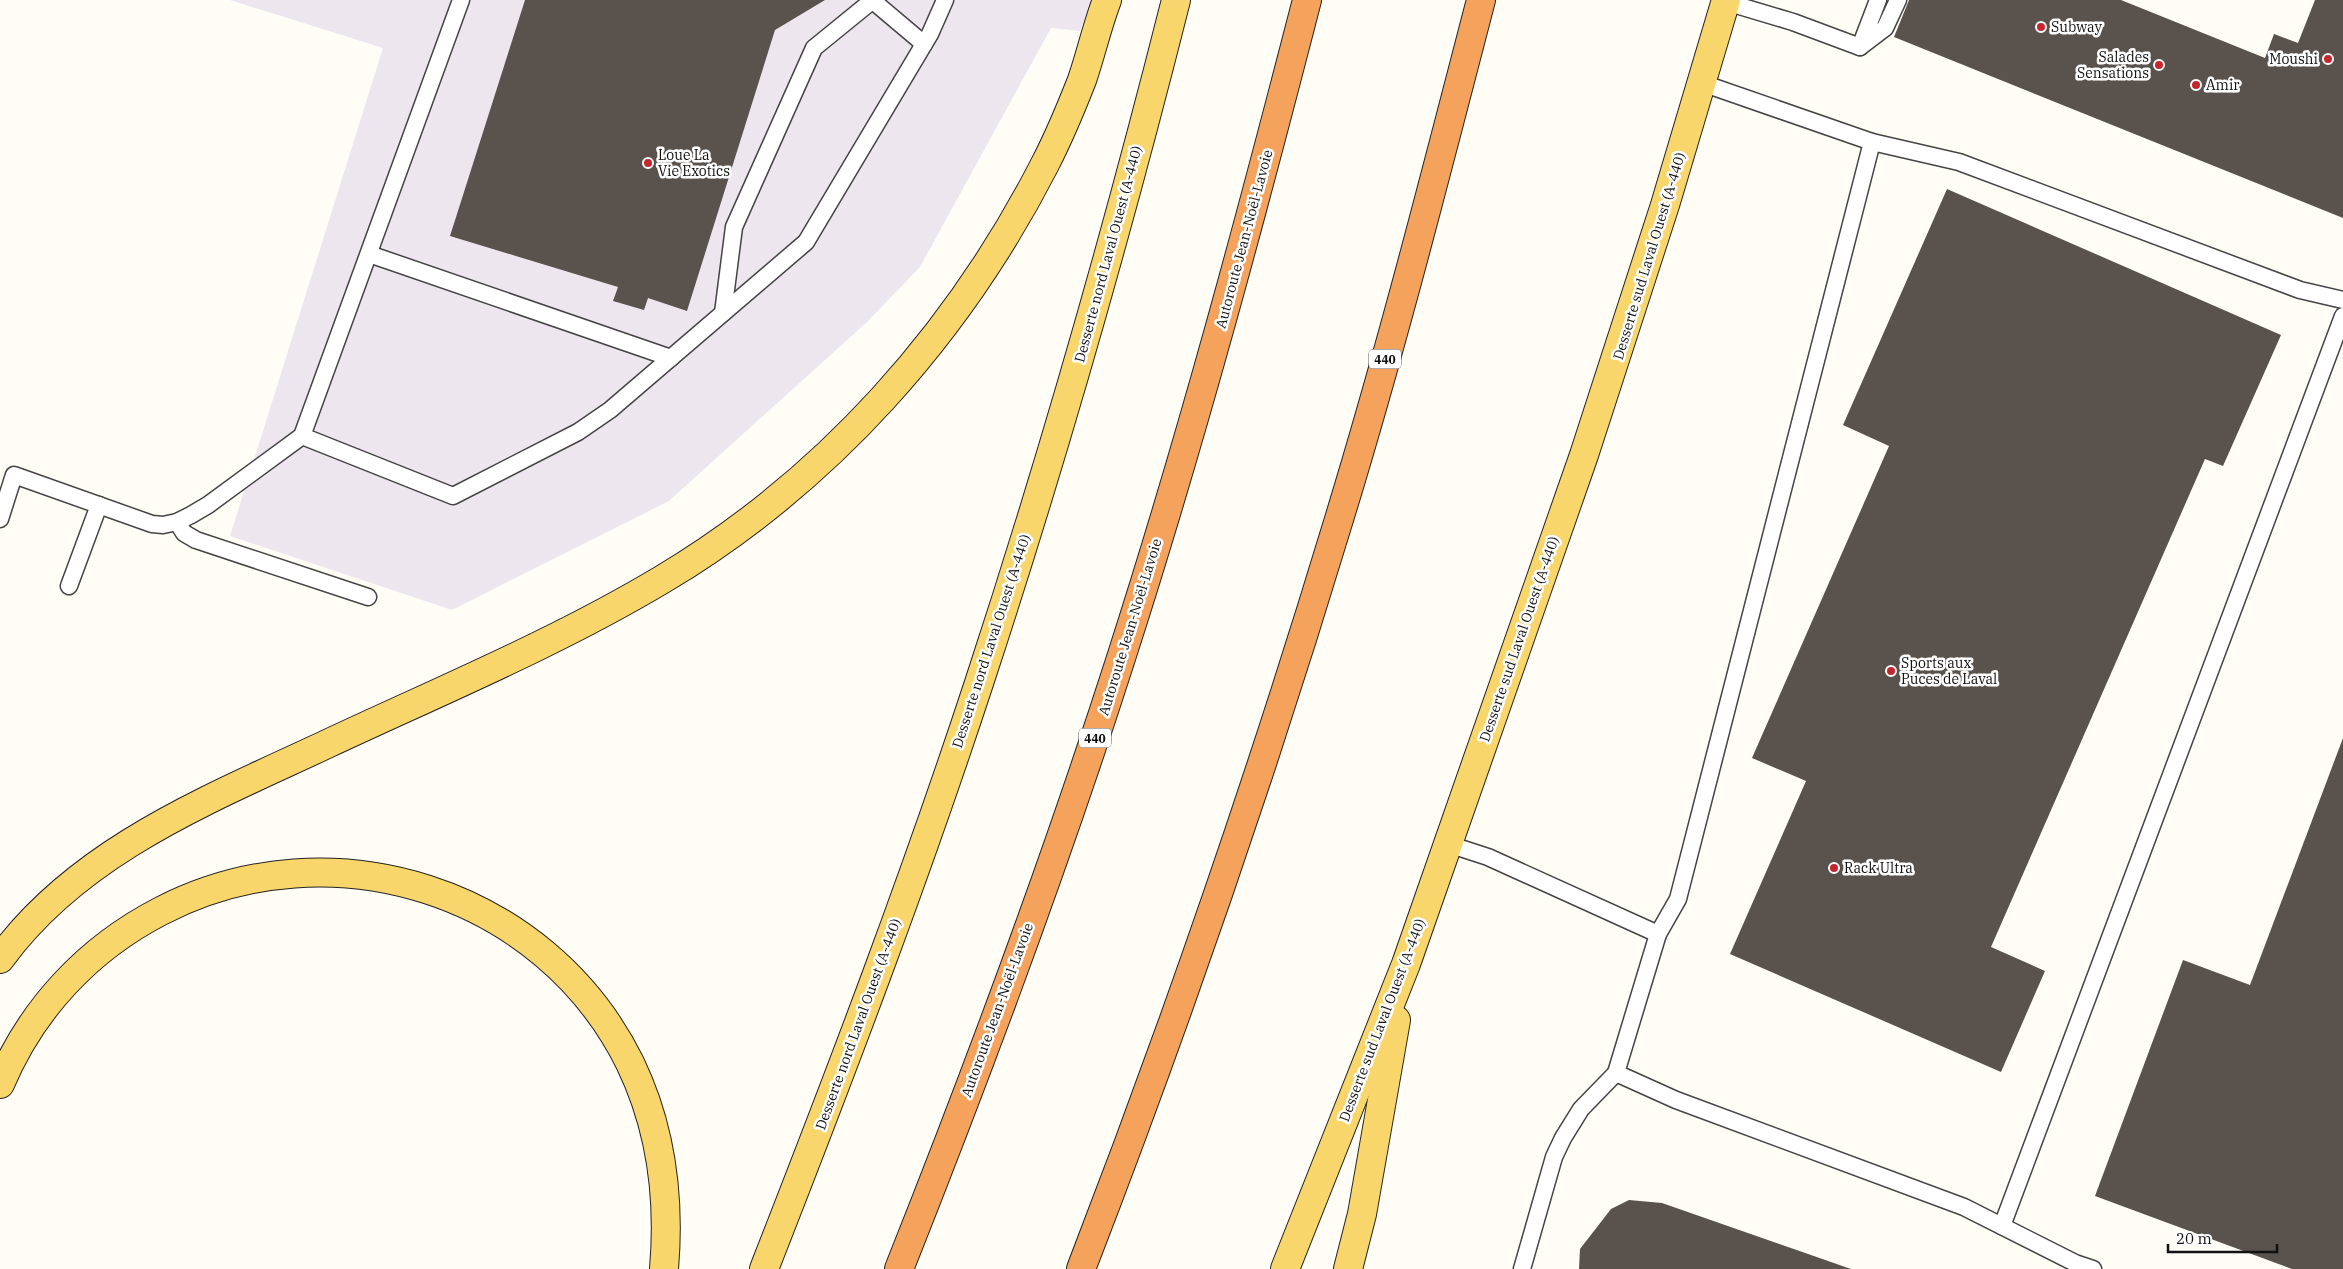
<svg xmlns="http://www.w3.org/2000/svg" width="2343" height="1269" font-family="'IBM Plex Serif',serif">
  <rect width="100%" height="100%" fill="#fffdf5"/>
  <polygon fill="#eee6ef" points="230,0 1092,0 1080,31 1051,28 920,267 867,322 669,501 452,610 230,536 383,48"/>
  <g fill="#5a524d">
    <polygon points="525,0 825,0 775,30 687,311 648,298 644,310 613,301 618,287 450,236"/>
    <polygon points="1909,0 2121,0 2265,58 2274,34 2298,43 2315,0 2343,0 2343,218 1894,37"/>
    <polygon points="1947,189 2281,335 2223,466 2205,459 1991,947 2045,971 2001,1072 1730,954 1806,781 1752,758 1889,446 1843,425"/>
    <polygon points="2343,738 2343,1269 2292,1269 2095,1196 2183,960 2250,985"/>
    <polygon points="1629,1200 1662,1203 1851,1269 1579,1269 1580,1249 1611,1209"/>
  </g>
  <g fill="none" stroke-linecap="round" stroke-linejoin="round">
    <g stroke="#444" stroke-width="19">
      <g id="service">
        <polyline points="873,1 924,44"/>
        <polyline points="1726,2 1793,22 1860,47 1878,0"/>
        <polyline points="1860,47 1885,28 1898,0"/>
        <polyline points="1872,142 1959,162 2300,290 2343,300"/>
        <polyline points="369,254 671,358"/>
        <polyline points="723,313 734,227 814,48 873,0"/>
        <polyline points="302,436 453,496 578,432 610,410 806,242 930,34 945,0"/>
        <polyline points="0,519 14,475 152,524 163,525 177,522 191,515 208,505 302,436 461,0"/>
        <polyline points="177,522 184,533 196,540 368,597"/>
        <polyline points="69,586 99,505"/>
        <polyline points="1448,844 1488,857 1658,934 1678,899 1872,142 1702,83"/>
        <polyline points="1658,934 1616,1073 1676,1100 1964,1207 2075,1263 2093,1269"/>
        <polyline points="2002,1226 2343,316"/>
        <polyline points="1522,1269 1554,1157 1563,1138 1581,1109 1616,1073"/>
      </g>
    </g>
    <g stroke="#222" stroke-width="30">
      <g id="primary">
        <path d="M0,959C79,850 210,799 327,744C440,691 556,643 663,579C827,481 958,334 1045,164C1059,137 1071,108 1082,80C1091,54 1097,26 1107,0"/>
        <path d="M0,1084C32,1008 89,948 161,911C331,823 545,891 630,1063C661,1127 670,1199 664,1269"/>
        <path d="M764,1269C840,1075 914,881 979,683C1053,458 1118,230 1176,0"/>
        <polyline points="1285,1269 1406,964 1584,455 1665,205 1726,0"/>
        <polyline points="1348,1269 1362,1214 1396,1020"/>
      </g>
    </g>
    <g stroke="#222" stroke-width="30">
      <g id="motorway">
        <path d="M899,1269C979,1068 1055,864 1121,658C1191,441 1250,221 1307,0"/>
        <path d="M1081,1269C1177,1021 1263,771 1340,516C1392,346 1436,173 1481,0"/>
      </g>
    </g>
    <use href="#service" stroke="#fff" stroke-width="16"/>
    <use href="#primary" stroke="#f9d66b" stroke-width="28"/>
    <use href="#motorway" stroke="#f5a25d" stroke-width="28"/>
  </g>
  <g fill="#c4262e" stroke="#fff" stroke-width="2">
    <circle cx="2041" cy="27" r="5"/>
    <circle cx="2328" cy="59" r="5"/>
    <circle cx="2159" cy="65" r="5"/>
    <circle cx="2196" cy="85" r="5"/>
    <circle cx="648" cy="163" r="5"/>
    <circle cx="1891" cy="671" r="5"/>
    <circle cx="1834" cy="868" r="5"/>
  </g>
  <g text-anchor="middle" dominant-baseline="central" stroke-width="5" stroke-linejoin="round" paint-order="stroke">
    <g fill="#fff" stroke="#585858" stroke-width="1">
      <rect x="1369" y="349.5" width="32" height="19" rx="4"/>
      <rect x="1079" y="728.5" width="32" height="19" rx="4"/>
    </g>
    <g font-size="12" font-weight="bold" fill="#111">
      <text x="1385" y="359">440</text>
      <text x="1095" y="738">440</text>
    </g>
    <g font-size="14" fill="#111" stroke="#fff" text-anchor="start">
      <text x="2051" y="27">Subway</text>
      <text x="2149" y="57" text-anchor="end">Salades<tspan x="2149" dy="16">Sensations</tspan></text>
      <text x="2318" y="59" text-anchor="end">Moushi</text>
      <text x="2206" y="85">Amir</text>
      <text x="658" y="155">Loue La<tspan x="658" dy="16">Vie Exotics</tspan></text>
      <text x="1901" y="663">Sports aux<tspan x="1901" dy="16">Puces de Laval</tspan></text>
      <text x="1844" y="868">Rack Ultra</text>
    </g>
    <g font-size="14" fill="#111" stroke="#fff">
      <text transform="translate(1244 239) rotate(-75)">Autoroute Jean-Noël-Lavoie</text>
      <text transform="translate(1108 254) rotate(-75)">Desserte nord Laval Ouest (A-440)</text>
      <text transform="translate(1649 256) rotate(-73)">Desserte sud Laval Ouest (A-440)</text>
      <text transform="translate(1130 627) rotate(-73)">Autoroute Jean-Noël-Lavoie</text>
      <text transform="translate(1519 639) rotate(-71)">Desserte sud Laval Ouest (A-440)</text>
      <text transform="translate(991 641) rotate(-72)">Desserte nord Laval Ouest (A-440)</text>
      <text transform="translate(997 1010) rotate(-70)">Autoroute Jean-Noël-Lavoie</text>
      <text transform="translate(1382 1020) rotate(-69)">Desserte sud Laval Ouest (A-440)</text>
      <text transform="translate(858 1024) rotate(-70)">Desserte nord Laval Ouest (A-440)</text>
    </g>
  </g>
  <path d="M2168 1244v8h109v-8" fill="none" stroke="#111111" stroke-width="2.5"/>
  <text x="2176" y="1244" font-size="15" fill="#111111" stroke="#ffffff" stroke-width="4" paint-order="stroke">20 m</text>
</svg>
